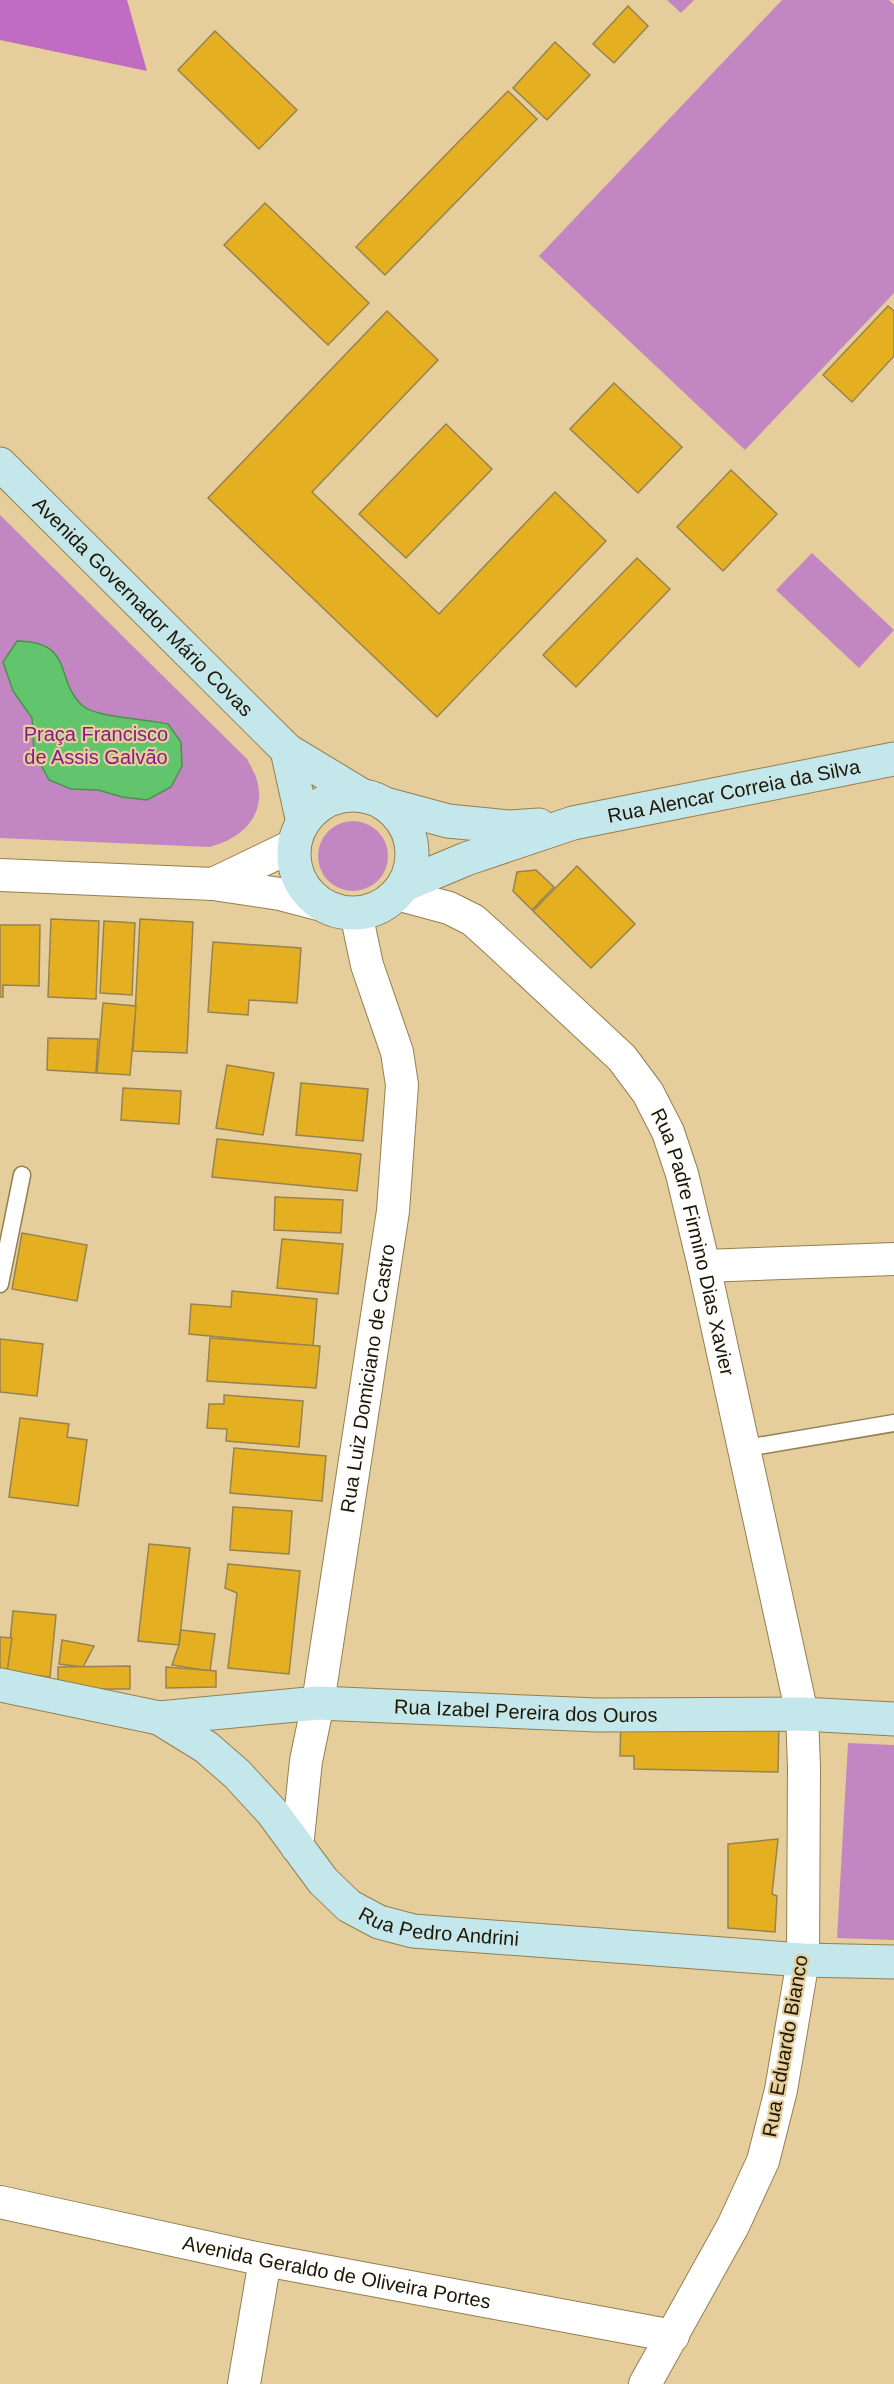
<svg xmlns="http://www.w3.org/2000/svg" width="894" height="2384" font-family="Arial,sans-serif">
  <rect width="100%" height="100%" fill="#e5ce9b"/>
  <g fill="#c287c3">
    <polygon points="667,0 694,0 681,13"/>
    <polygon points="782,0 889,0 894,5 894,293 745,450 539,256"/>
    <path d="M0,515L247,759C251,767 257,776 258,785C265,819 238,840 209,847L0,838Z"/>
    <polygon points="812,553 894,630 859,668 776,590"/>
    <circle cx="353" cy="856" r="35"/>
    <polygon points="848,1743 894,1745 894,1940 837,1938"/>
  </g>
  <polygon fill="#c06cc2" points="0,0 127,0 147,71 0,40"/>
  <path fill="#62c46d" stroke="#4e904e" stroke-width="1.5" d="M17,641C76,642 53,679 83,706C97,718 149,719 168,724L181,742L182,766L171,787L147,800L122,797L98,790L71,789L49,780L34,752L32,718L13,691L3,662Z"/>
  <g fill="#e4b022" stroke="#988252" stroke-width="1.5">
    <polygon points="628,6 648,26 614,63 593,44"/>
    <polygon points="215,31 297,110 259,149 178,70"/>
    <polygon points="555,42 590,75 547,120 513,88"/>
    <polygon points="508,91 537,119 385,275 356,247"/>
    <polygon points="265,203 369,303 328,345 224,245"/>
    <polygon points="888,306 894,311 894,356 852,402 823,375"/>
    <polygon points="387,311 438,360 312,492 439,614 555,492 606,541 437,717 208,498"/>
    <polygon points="614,383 682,447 638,493 570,429"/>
    <polygon points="446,424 492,469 406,558 359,514"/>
    <polygon points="731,470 777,514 723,571 677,527"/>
    <polygon points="637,558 670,589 576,687 543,655"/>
    <polygon points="577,866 635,924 591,968 533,911"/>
    <polygon points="536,870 554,887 532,910 513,891 517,872"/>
    <polygon points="51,919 99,921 96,999 48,997"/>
    <polygon points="140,919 193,922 187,1053 133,1051"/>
    <polygon points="104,921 135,923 132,995 100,993"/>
    <polygon points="0,925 40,925 39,986 3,985 3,997 0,997"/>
    <polygon points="213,942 301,948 297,1003 249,1000 248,1015 208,1012"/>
    <polygon points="103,1003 136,1006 130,1075 97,1073"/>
    <polygon points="48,1038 98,1039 96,1073 47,1070"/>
    <polygon points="227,1065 274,1073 263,1135 216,1128"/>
    <polygon points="301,1083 368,1089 363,1141 296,1135"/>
    <polygon points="123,1088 181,1091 179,1124 121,1120"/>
    <polygon points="217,1139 361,1154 357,1191 212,1177"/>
    <polygon points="275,1197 343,1200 341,1233 274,1230"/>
    <polygon points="22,1233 87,1245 77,1301 12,1289"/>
    <polygon points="282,1239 343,1244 338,1294 277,1288"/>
    <polygon points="232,1291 317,1299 313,1346 189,1334 191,1304 231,1307"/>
    <polygon points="210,1338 320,1346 316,1388 207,1381"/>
    <polygon points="0,1339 43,1344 37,1396 0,1392"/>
    <polygon points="224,1395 303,1401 299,1447 226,1441 227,1429 207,1428 209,1404 224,1404"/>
    <polygon points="20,1418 69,1424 67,1437 87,1440 78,1506 9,1497"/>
    <polygon points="234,1448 326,1456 322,1501 230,1493"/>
    <polygon points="233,1507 292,1511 289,1554 230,1550"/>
    <polygon points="149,1544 190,1548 179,1645 138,1641"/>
    <polygon points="228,1564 300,1571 289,1674 228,1668 237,1593 225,1588"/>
    <polygon points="13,1611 56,1615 50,1677 7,1672"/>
    <polygon points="181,1630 215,1634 210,1671 172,1665 179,1645"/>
    <polygon points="0,1637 12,1638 7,1672 0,1671"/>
    <polygon points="62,1640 94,1646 83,1667 59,1664"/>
    <polygon points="130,1666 130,1689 58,1689 58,1667"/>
    <polygon points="166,1667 216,1671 216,1687 166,1688"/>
    <polygon points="621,1719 779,1722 778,1772 634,1769 634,1756 620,1756"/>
    <polygon points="778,1839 772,1894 777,1896 775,1932 728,1928 728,1844"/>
  </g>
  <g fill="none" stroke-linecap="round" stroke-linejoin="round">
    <g stroke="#947f4f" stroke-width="19">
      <g id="lane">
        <polyline points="0,1284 22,1175"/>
        <polyline points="746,1448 894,1423"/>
      </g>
    </g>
    <g stroke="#947f4f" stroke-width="34">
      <g id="street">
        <polyline points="0,875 213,884 280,894 322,905"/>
        <polyline points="213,884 294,845"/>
        <path id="s1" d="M397,894L449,908L473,920L493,938L622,1058L648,1093L668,1132L682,1174L704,1266L802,1714L804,1767L803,1960L781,2090L763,2161L733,2226L645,2384"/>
        <polyline points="704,1266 894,1259"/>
        <path id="s2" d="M297,1847L306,1761L318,1703L393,1211L402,1085L397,1052L367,965L356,913"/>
        <path id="s3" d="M0,2202L265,2260L673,2336"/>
        <polyline points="244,2384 265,2260"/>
      </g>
    </g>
    <g stroke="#947f4f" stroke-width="35">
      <g id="secondary">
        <path id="s4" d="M0,464L287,750L363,796"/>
        <polyline points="287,750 303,823"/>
        <circle cx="353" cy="854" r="59"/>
        <polyline points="385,804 448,821 510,827 539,825"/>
        <path id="s5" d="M404,885L466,859L573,823L894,759"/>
        <path id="s6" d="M0,1685L159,1718L318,1703L597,1715L802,1714L894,1719"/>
        <path id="s7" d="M159,1718L206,1747L237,1774L272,1812L323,1881L349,1906L379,1922L413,1931L803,1960L894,1962"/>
      </g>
    </g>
    <use href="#lane" stroke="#fff" stroke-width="16"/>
    <use href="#street" stroke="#fff" stroke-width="32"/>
    <use href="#secondary" stroke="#c4e7ec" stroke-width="33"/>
  </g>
  <g text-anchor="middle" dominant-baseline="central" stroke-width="4.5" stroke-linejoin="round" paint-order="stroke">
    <g font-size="20" fill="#1f1704" stroke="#e5ce9b">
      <text stroke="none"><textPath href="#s4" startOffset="202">Avenida Governador Mário Covas</textPath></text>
      <text stroke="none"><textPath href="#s5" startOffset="344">Rua Alencar Correia da Silva</textPath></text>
      <text stroke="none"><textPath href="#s1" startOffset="484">Rua Padre Firmino Dias Xavier</textPath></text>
      <text stroke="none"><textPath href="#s2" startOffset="474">Rua Luiz Domiciano de Castro</textPath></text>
      <text stroke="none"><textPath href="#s6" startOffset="530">Rua Izabel Pereira dos Ouros</textPath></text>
      <text stroke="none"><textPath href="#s7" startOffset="364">Rua Pedro Andrini</textPath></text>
      <text transform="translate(785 2046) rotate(-80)">Rua Eduardo Bianco</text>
      <text stroke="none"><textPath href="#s3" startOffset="344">Avenida Geraldo de Oliveira Portes</textPath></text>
    </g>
    <g font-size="20" fill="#841c88" stroke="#e5ce9b">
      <text x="96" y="734">Praça Francisco<tspan x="96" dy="23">de Assis Galvão</tspan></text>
    </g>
  </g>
</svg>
